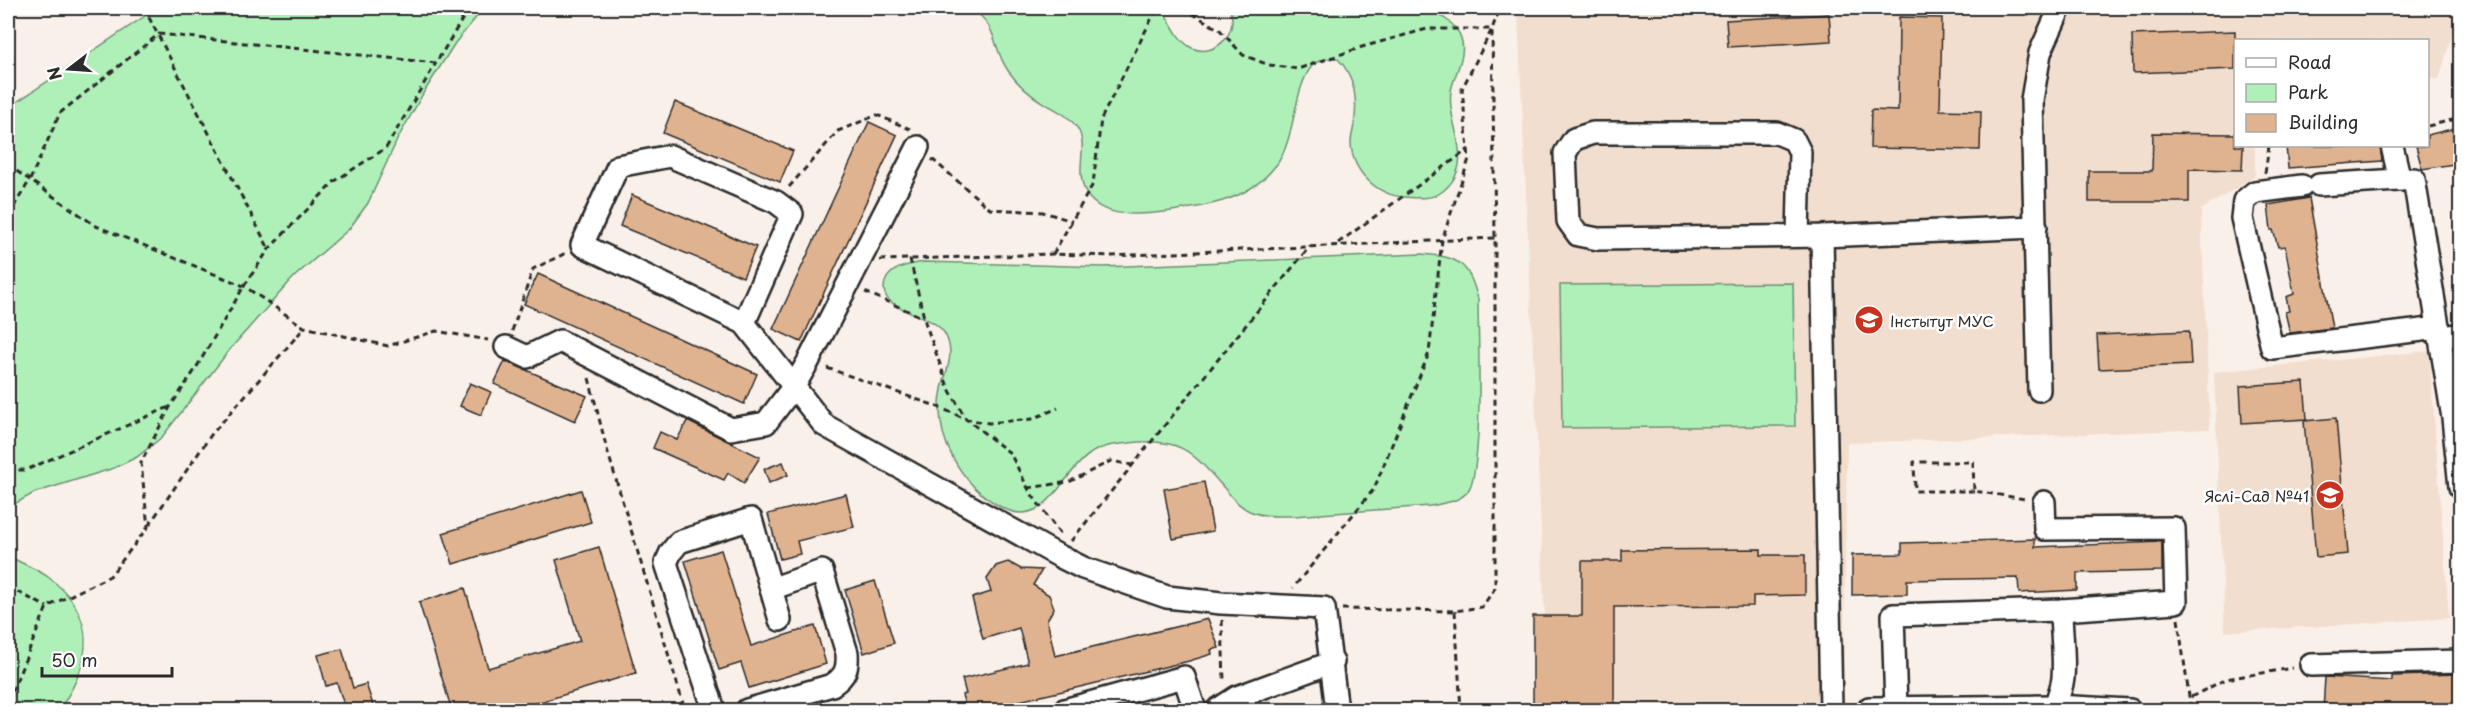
<svg xmlns="http://www.w3.org/2000/svg" width="2468" height="718" font-family="'Playpen Sans',sans-serif">
  <rect width="100%" height="100%" fill="#f9f0e9"/>
  <filter id="ink" filterUnits="userSpaceOnUse"><feTurbulence type="fractalNoise" baseFrequency=".0167" numOctaves="2"/><feDisplacementMap in="SourceGraphic" scale="12" xChannelSelector="R" yChannelSelector="G"/><feConvolveMatrix kernelMatrix="1 2 1 2 8 2 1 2 1" color-interpolation-filters="sRGB"/></filter>
  <g filter="url(#ink)">
    <g fill="#f2dece">
      <polygon points="1599,8 2460,8 2439,79 2428,79 2428,40 2236,40 2236,146 2255,146 2255,176 2201,210 2210,429 1847,443 1843,710 1549,710 1518,15"/>
      <polygon points="2429,351 2449,618 2225,632 2214,372"/>
    </g>
    <g fill="#aff0b9" stroke="#6d8e72" stroke-width="1.5">
      <polygon points="157,8 484,8 455,43 424,92 398,138 368,203 349,229 294,277 231,348 162,437 137,457 114,468 34,493 16,503 8,510 8,108"/>
      <path d="M971,8H1160C1172,20 1175,39 1192,48C1216,59 1241,30 1229,8H1424C1438,14 1456,22 1461,38C1467,56 1454,74 1451,91C1446,125 1478,162 1443,191C1432,200 1417,198 1404,197C1376,195 1352,171 1351,143C1351,137 1353,131 1354,125C1358,101 1355,75 1337,58C1328,58 1318,59 1312,66C1293,89 1296,137 1277,164C1248,202 1207,206 1164,212C1132,216 1084,219 1081,174C1080,159 1086,143 1078,129C1069,115 1056,110 1042,102C1030,95 1018,84 1009,72C991,47 1000,28 971,8Z"/>
      <path d="M1422,254C1459,257 1468,262 1478,299C1478,335 1484,468 1468,491C1460,502 1443,503 1430,506L1293,516C1280,516 1264,517 1252,512C1241,508 1232,498 1225,489C1192,452 1182,437 1129,443C1116,444 1100,446 1090,454C1062,472 1046,532 1001,507C961,485 932,436 942,389C946,370 955,355 946,336C935,312 885,313 884,289C884,268 909,264 925,262L1103,267Z"/>
      <polygon points="1793,283 1795,426 1562,428 1560,285"/>
      <path d="M8,556C21,563 37,569 48,577C99,615 92,663 59,710H8Z"/>
    </g>
    <g fill="#e0b390" stroke="#2b2b2b" stroke-width="1.5">
      <polygon points="1829,14 1831,41 1728,47 1726,20"/>
      <polygon points="1899,17 1942,18 1940,110 1981,111 1980,150 1870,148 1871,110 1898,111"/>
      <polygon points="2235,31 2235,69 2133,73 2132,35"/>
      <polygon points="675,102 793,151 780,182 663,133"/>
      <polygon points="869,122 897,135 801,342 773,329"/>
      <polygon points="2460,127 2460,163 2422,169 2416,146 2427,146 2427,135"/>
      <polygon points="2153,133 2235,134 2235,146 2243,146 2242,170 2189,169 2189,202 2089,202 2089,171 2152,171"/>
      <polygon points="2286,146 2380,146 2382,161 2288,168"/>
      <polygon points="632,195 756,247 743,277 620,226"/>
      <polygon points="2309,198 2332,328 2290,333 2285,312 2289,311 2286,297 2294,294 2285,246 2278,247 2273,230 2271,230 2268,205"/>
      <polygon points="538,274 757,374 744,404 524,304"/>
      <polygon points="2189,331 2191,365 2099,369 2097,335"/>
      <polygon points="505,361 587,396 575,421 494,384"/>
      <polygon points="2304,382 2307,419 2242,423 2240,386"/>
      <polygon points="470,383 491,392 481,415 460,406"/>
      <polygon points="2336,418 2348,554 2316,557 2304,421"/>
      <polygon points="687,421 760,457 744,483 728,473 724,480 653,448 660,432 677,440"/>
      <polygon points="783,462 788,475 769,483 764,469"/>
      <polygon points="1204,482 1213,531 1173,539 1164,489"/>
      <polygon points="581,490 591,522 453,564 443,533"/>
      <polygon points="846,494 854,527 797,541 800,554 780,559 768,514"/>
      <polygon points="2035,539 2035,547 2162,542 2162,571 2077,573 2077,590 2019,593 2018,578 1907,580 1907,594 1852,595 1852,555 1902,554 1902,543"/>
      <polygon points="599,547 636,673 510,711 452,711 419,602 465,588 488,668 580,641 556,560"/>
      <polygon points="1761,549 1761,555 1805,555 1805,595 1753,596 1753,606 1614,607 1614,711 1533,711 1533,616 1582,616 1582,561 1622,561 1622,550"/>
      <polygon points="721,550 751,646 815,626 826,664 749,688 741,663 719,670 685,561"/>
      <polygon points="1008,562 1021,569 1042,570 1033,585 1049,595 1054,608 1047,620 1055,656 1208,619 1219,648 1211,650 1212,654 1189,661 1063,691 992,707 973,710 972,706 966,708 962,695 966,694 962,679 1028,663 1019,628 983,639 972,598 991,592 987,579 996,566"/>
      <polygon points="875,581 894,643 864,653 845,590"/>
      <polygon points="342,649 353,688 366,684 375,711 346,711 337,683 326,686 318,655"/>
      <polygon points="2459,674 2457,711 2394,708 2394,711 2323,711 2325,677 2392,681 2392,676"/>
    </g>
    <g fill="none" stroke-linecap="round" stroke-linejoin="round">
      <g stroke="#2b2b2b" stroke-width="26">
        <g id="minor">
          <polyline points="2392,146 2400,180"/>
          <polyline points="2319,185 2414,179 2453,418 2460,487"/>
          <polyline points="2302,186 2255,192 2244,201 2242,218 2272,348 2439,328"/>
          <polyline points="1798,236 1800,152 1794,140 1777,133 1593,133 1574,139 1565,153 1568,221 1578,235 1598,239 1822,236 2036,227"/>
          <polyline points="1822,236 1831,710"/>
          <polyline points="744,323 582,245 618,166 670,156 776,202 792,214 744,323 824,425 1059,556 1083,568 1167,597 1221,603 1324,608 1337,710"/>
          <polyline points="2440,338 2460,334"/>
          <polyline points="506,347 527,357 560,341 731,429 766,423 794,386 808,362 918,147"/>
          <polyline points="2039,390 2032,100 2040,53 2060,8"/>
          <polyline points="2311,665 2460,661"/>
          <polyline points="1869,708 2055,706 2130,710"/>
          <polyline points="1896,708 1893,615 2061,610 2176,602 2174,528 2045,529 2044,502"/>
          <polyline points="714,710 666,563 671,552 679,542 751,519 780,620"/>
          <path d="M747,710L832,685C846,676 848,668 847,653L822,571L771,589"/>
          <polyline points="1064,710 1184,677 1195,710"/>
          <polyline points="1217,710 1237,697 1333,662"/>
          <path d="M2055,710C2056,699 2062,689 2063,678C2065,655 2061,632 2061,610"/>
        </g>
      </g>
      <g stroke="#2b2b2b" stroke-width="3" stroke-dasharray="6 4.5" stroke-linecap="butt">
        <polyline points="144,8 269,249"/>
        <polyline points="1183,8 1220,30 1243,55 1269,65 1298,69 1362,47 1427,29 1492,29 1462,89 1469,159 1442,240 1429,353 1374,489 1293,588"/>
        <polyline points="2428,126 2460,118"/>
        <polyline points="932,159 990,209 1043,212 1072,221"/>
        <polyline points="8,165 96,226 244,286 304,327 388,346 436,331 488,340"/>
        <polyline points="2265,173 2269,146"/>
        <polyline points="789,187 838,131 877,115 910,129"/>
        <polyline points="8,216 30,180 60,113 159,34 436,63 469,8"/>
        <polyline points="1338,243 1469,149"/>
        <polyline points="1053,254 1093,184 1101,119 1157,8"/>
        <polyline points="910,259 925,322 948,387 966,419 1010,453 1030,492 1060,534"/>
        <polyline points="880,260 1053,254 1112,256 1495,238"/>
        <polyline points="865,292 924,318"/>
        <polyline points="512,331 533,269 566,253"/>
        <polyline points="827,368 936,406 966,419 989,423 1032,419 1058,408"/>
        <polyline points="589,378 606,446 685,710"/>
        <polyline points="8,470 26,470 169,407"/>
        <polyline points="1028,488 1069,482 1111,461 1132,465"/>
        <polyline points="1974,491 1915,491 1914,462 1973,462 1974,491 2025,499"/>
        <polyline points="149,525 211,435 304,328"/>
        <polyline points="1071,541 1310,246"/>
        <polyline points="8,587 47,607"/>
        <polyline points="1342,609 1455,611 1482,607 1495,588 1495,238 1492,29 1500,8"/>
        <polyline points="1455,611 1461,710"/>
        <polyline points="2178,619 2191,710"/>
        <polyline points="1222,620 1224,682"/>
        <polyline points="2191,697 2226,679 2292,668"/>
        <polyline points="8,701 47,607 110,576 148,527 141,463 170,407 195,370 244,286 269,249 335,181 386,148 436,63"/>
      </g>
      <use href="#minor" stroke="#fff" stroke-width="21"/>
    </g>
  </g>
  <defs>
    <g id="university-disc" transform="scale(1.5)"><circle r="9.5" fill="#c8321e" stroke="#fff"/><path d="M0-5L7-2L0 1L-7-2ZM-4 1L0 2.5L4 1V4Q0 6-4 4Z" fill="#fff"/></g>
    <g id="school-disc" transform="scale(1.5)"><circle r="9.5" fill="#c8321e" stroke="#fff"/><path d="M0-5L7-2L0 1L-7-2ZM-4 1L0 2.5L4 1V4Q0 6-4 4Z" fill="#fff"/></g>
  </defs>
  <g fill-rule="evenodd">
    <use href="#university-disc" x="1869" y="320"/>
    <use href="#school-disc" x="2330" y="495"/>
  </g>
  <g text-anchor="middle" dominant-baseline="central" stroke-width="5" stroke-linejoin="round" paint-order="stroke">
    <g font-size="15" fill="#2b2b2b" stroke="#fff" text-anchor="start">
      <text x="1890" y="320">Інстытут МУС</text>
      <text x="2309" y="495" text-anchor="end">Яслі-Сад №41</text>
    </g>
  </g>
  <rect width="2468" height="718" fill="none" stroke="#fff" stroke-width="30"/>
  <rect x="15" y="15" width="2438" height="688" fill="none" stroke="#2b2b2b" stroke-width="2" filter="url(#ink)"/>
  <rect x="2234" y="39" width="195" height="108" fill="#ffffff" stroke="#aaaaaa" stroke-width="1.5"/>
  <rect x="2246" y="58" width="30" height="9" fill="#ffffff" stroke="#aaaaaa" stroke-width="1.5"/>
  <text x="2288" y="69" font-size="18" fill="#2b2b2b">Road</text>
  <rect x="2246" y="84" width="30" height="18" fill="#aff0b9" stroke="#aaaaaa" stroke-width="1.5"/>
  <text x="2288" y="99" font-size="18" fill="#2b2b2b">Park</text>
  <rect x="2246" y="114" width="30" height="18" fill="#e0b390" stroke="#aaaaaa" stroke-width="1.5"/>
  <text x="2288" y="129" font-size="18" fill="#2b2b2b">Building</text>
  <g transform="translate(69 69) rotate(253)" stroke="#ffffff" stroke-width="4.5" paint-order="stroke">
  <path d="M0-4.5L10 22L0 15L-10 22Z" fill="#2b2b2b"/>
  <text y="-9" font-size="16" font-weight="bold" text-anchor="middle" fill="#2b2b2b">N</text>
  </g>
  <path d="M42 667v9h130v-9" fill="none" stroke="#2b2b2b" stroke-width="3"/>
  <text x="51" y="667" font-size="18" fill="#2b2b2b" stroke="#ffffff" stroke-width="4.5" paint-order="stroke">50 m</text>
</svg>
